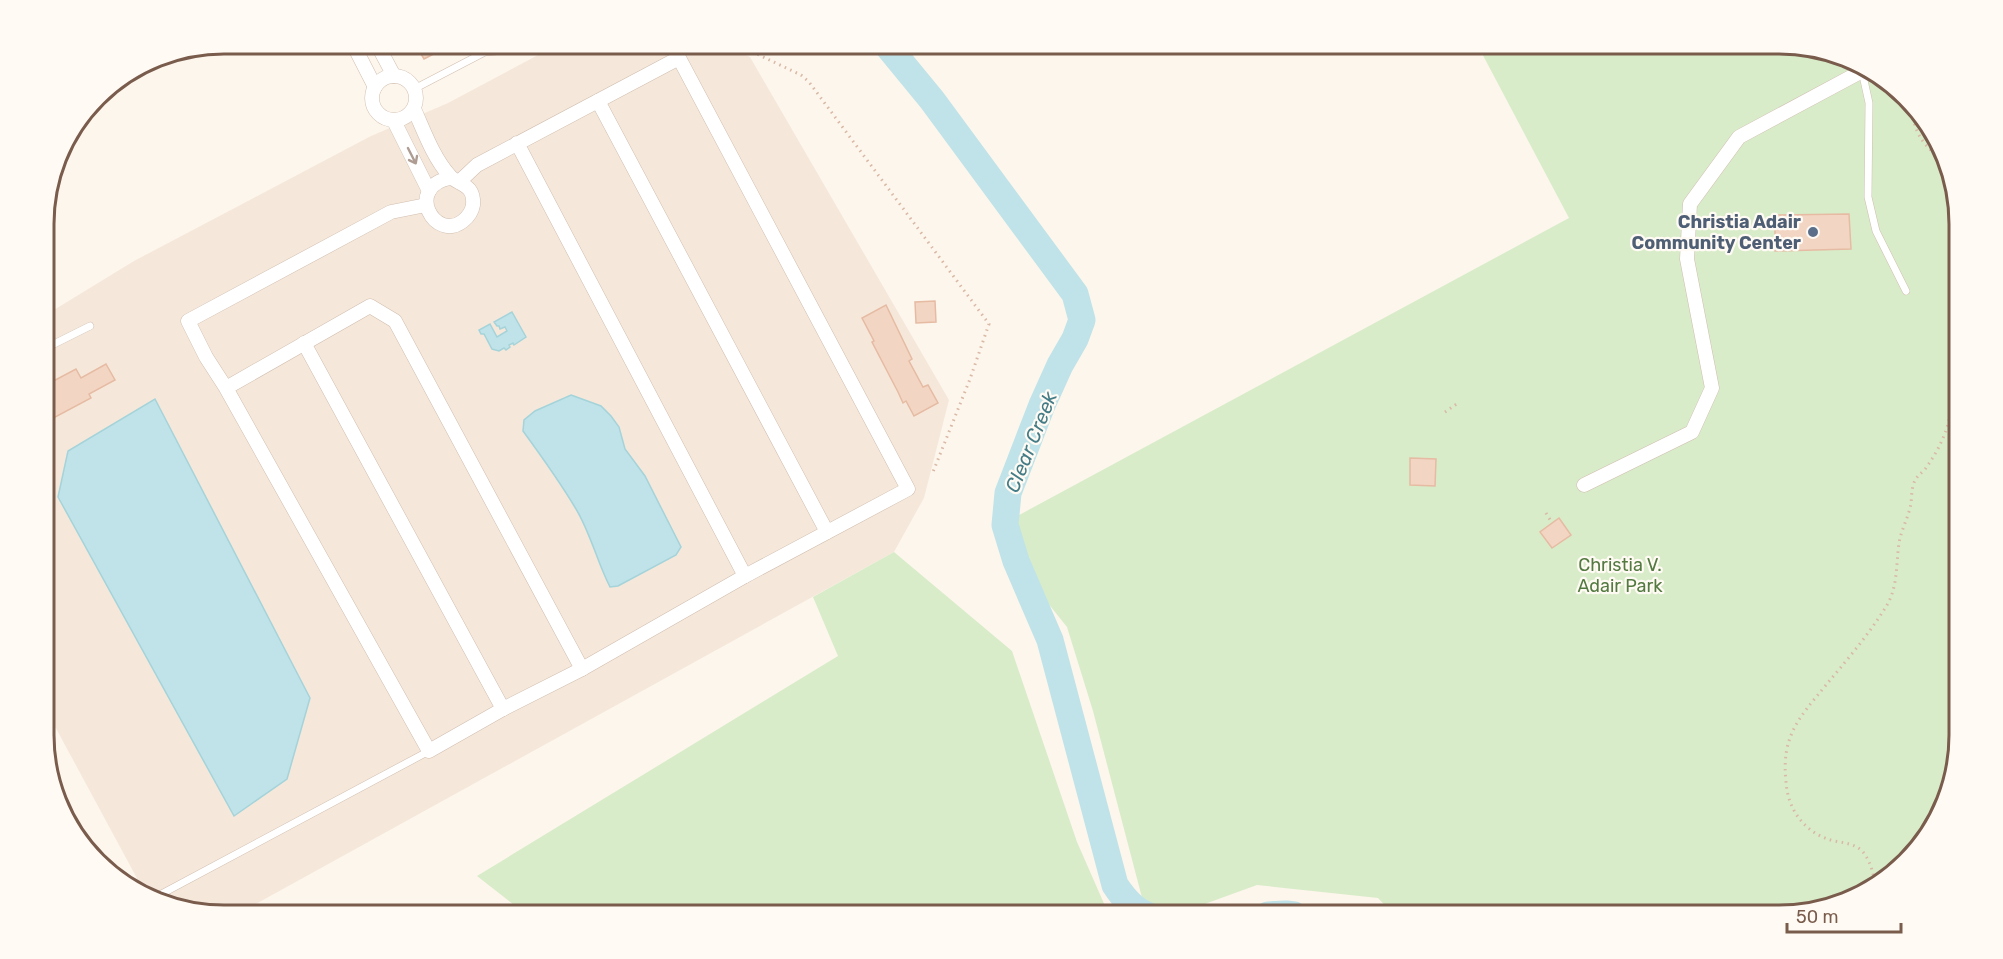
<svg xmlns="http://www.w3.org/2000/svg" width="2003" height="959" font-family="Rubik,sans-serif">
  <rect width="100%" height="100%" fill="#fdf6ec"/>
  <polygon fill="#f5e8da" points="551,44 722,44 750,57 949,400 924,498 894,552 236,915 224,915 155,902 146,895 45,708 44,316 134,261 371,136 448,103 553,47"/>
  <g fill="#d8ecc9">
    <polygon points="1477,44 1779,44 1848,57 1922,114 1958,201 1959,735 1946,804 1922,845 1879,885 1790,915 1394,915 1378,898 1257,885 1180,913 1145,909 1093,711 1067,627 1031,582 1008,521 1569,218"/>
    <polygon points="894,552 1012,651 1077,842 1109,915 527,915 477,876 838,656 813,597"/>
  </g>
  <g fill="#bfe3e8" stroke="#a5d3da" stroke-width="1.5">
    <polygon points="512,312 526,337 514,345 513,343 509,345 510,347 506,350 504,348 499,351 492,349 484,334 481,334 479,330 490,324 497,337 507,331 505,327 500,329 499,326 497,326 494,322"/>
    <path d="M571,395L601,406L611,416L619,427L625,449L645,476L681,547L676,555L618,586L610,587C597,562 591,534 576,509C560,482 542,457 523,431L524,420L535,411Z"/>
    <polygon points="155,399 310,698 287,779 234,816 58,497 68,451"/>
  </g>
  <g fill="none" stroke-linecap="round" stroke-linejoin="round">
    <g stroke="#bfe3e8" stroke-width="27">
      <path d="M886,44L932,100L1075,294L1082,320L1075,339L1060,365L1042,405L1008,493L1005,525L1016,561L1050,640L1115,885C1123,897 1133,910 1147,915"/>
      <polyline points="1268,915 1286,914 1294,915"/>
    </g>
  </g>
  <g fill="#f3d5c3" stroke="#e6bba3" stroke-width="1.5">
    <polygon points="415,44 453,44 424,59"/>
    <polygon points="1849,214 1851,249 1775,251 1775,215"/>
    <polygon points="935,301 936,322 916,323 915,302"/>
    <polygon points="886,305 912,359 909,361 923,387 928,385 938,403 914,416 906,401 903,403 898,392 872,342 874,341 862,318"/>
    <polygon points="106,364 115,380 89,394 91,398 44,423 44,386 76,369 81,378"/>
    <polygon points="1410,458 1436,459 1435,486 1410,485"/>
    <polygon points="1559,518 1571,535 1552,548 1540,532"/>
  </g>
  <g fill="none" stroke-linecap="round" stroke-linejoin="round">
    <g stroke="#d1beb0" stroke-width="8">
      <g id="service">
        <polyline points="1862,71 1869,103 1868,197 1876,231 1906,291"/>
        <polyline points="414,89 485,52 497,51 507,44"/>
        <polyline points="44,349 90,326"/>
        <polyline points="152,899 429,751"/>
      </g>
    </g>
    <g stroke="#d1beb0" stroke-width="15">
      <g id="minor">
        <polyline points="353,44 375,87"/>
        <polyline points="377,44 394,76"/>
        <circle cx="394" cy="98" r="22"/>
        <polyline points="598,101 827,532"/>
        <path d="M414,109C424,131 433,157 449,175C457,185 475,183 473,205C472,211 468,217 463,221C435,243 404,187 450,178"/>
        <polyline points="394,121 429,191"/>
        <polyline points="460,181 477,165 679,58 908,489 745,576 517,143"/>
        <polyline points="304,343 503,709"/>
        <polyline points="226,388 429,751 503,709 582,669 395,321 370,306 226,388 206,357 188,321 391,212 426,205"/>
        <polyline points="1584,485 1692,432 1712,388 1687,259 1690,204 1739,137 1864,70"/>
        <polyline points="582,669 745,576"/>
      </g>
    </g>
    <g stroke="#d9b8a5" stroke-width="3" stroke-dasharray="1.5 4.5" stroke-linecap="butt">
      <polyline points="736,44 801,75 809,82 989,324 970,379 933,472"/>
      <path d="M1912,106C1913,131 1922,144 1941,159"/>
      <polyline points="1445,412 1458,403"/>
      <polyline points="1546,513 1552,523"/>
      <path d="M1875,887C1874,875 1871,862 1863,852C1856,844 1845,843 1834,841C1806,834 1788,811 1786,782C1781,736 1799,718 1826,685C1847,660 1870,633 1887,605C1898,586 1896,564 1899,543C1901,531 1907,520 1910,508C1912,501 1911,493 1913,486C1915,477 1921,474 1926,468C1932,459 1938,450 1942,440C1951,422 1951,402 1959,384"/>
    </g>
    <use href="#service" stroke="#fff" stroke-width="7"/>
    <use href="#minor" stroke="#fff" stroke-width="14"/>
  </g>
  <defs><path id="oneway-shaft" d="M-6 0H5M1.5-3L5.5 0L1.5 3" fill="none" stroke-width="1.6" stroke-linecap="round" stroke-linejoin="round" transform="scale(1.5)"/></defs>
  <use stroke="#af9d94" href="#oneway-shaft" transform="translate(412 156) rotate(63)"/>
  <circle fill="#5c6f8a" stroke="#fffaf3" stroke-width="2" cx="1813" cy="232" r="6"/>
  <g text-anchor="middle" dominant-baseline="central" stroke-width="4.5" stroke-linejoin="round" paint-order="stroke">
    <g font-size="18" font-weight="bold" fill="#4e5e75" stroke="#fffaf3" text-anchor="end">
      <text x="1801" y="222">Christia Adair<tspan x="1801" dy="21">Community Center</tspan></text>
    </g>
    <g font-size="18" fill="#537a41" stroke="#fffaf3">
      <text x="1620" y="565">Christia V.<tspan x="1620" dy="21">Adair Park</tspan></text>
    </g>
    <g font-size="20" font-style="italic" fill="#437c86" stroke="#fffaf3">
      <text transform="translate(1031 442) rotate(-68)">Clear Creek</text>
    </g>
  </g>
  <path d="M0 0H2003V959H0ZM224 54H1779A170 170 0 0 1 1949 224V735A170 170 0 0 1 1779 905H224A170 170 0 0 1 54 735V224A170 170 0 0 1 224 54Z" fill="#fffaf3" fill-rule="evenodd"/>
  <path fill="none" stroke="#7a5c4d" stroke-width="3" d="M224 54H1779A170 170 0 0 1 1949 224V735A170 170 0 0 1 1779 905H224A170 170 0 0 1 54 735V224A170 170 0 0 1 224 54Z"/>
  <path d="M1787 923v9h114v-9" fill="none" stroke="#7a5c4d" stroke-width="3"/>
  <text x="1796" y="923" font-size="18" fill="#7a5c4d" stroke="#fffaf3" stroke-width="4.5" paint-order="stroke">50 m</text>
</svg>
